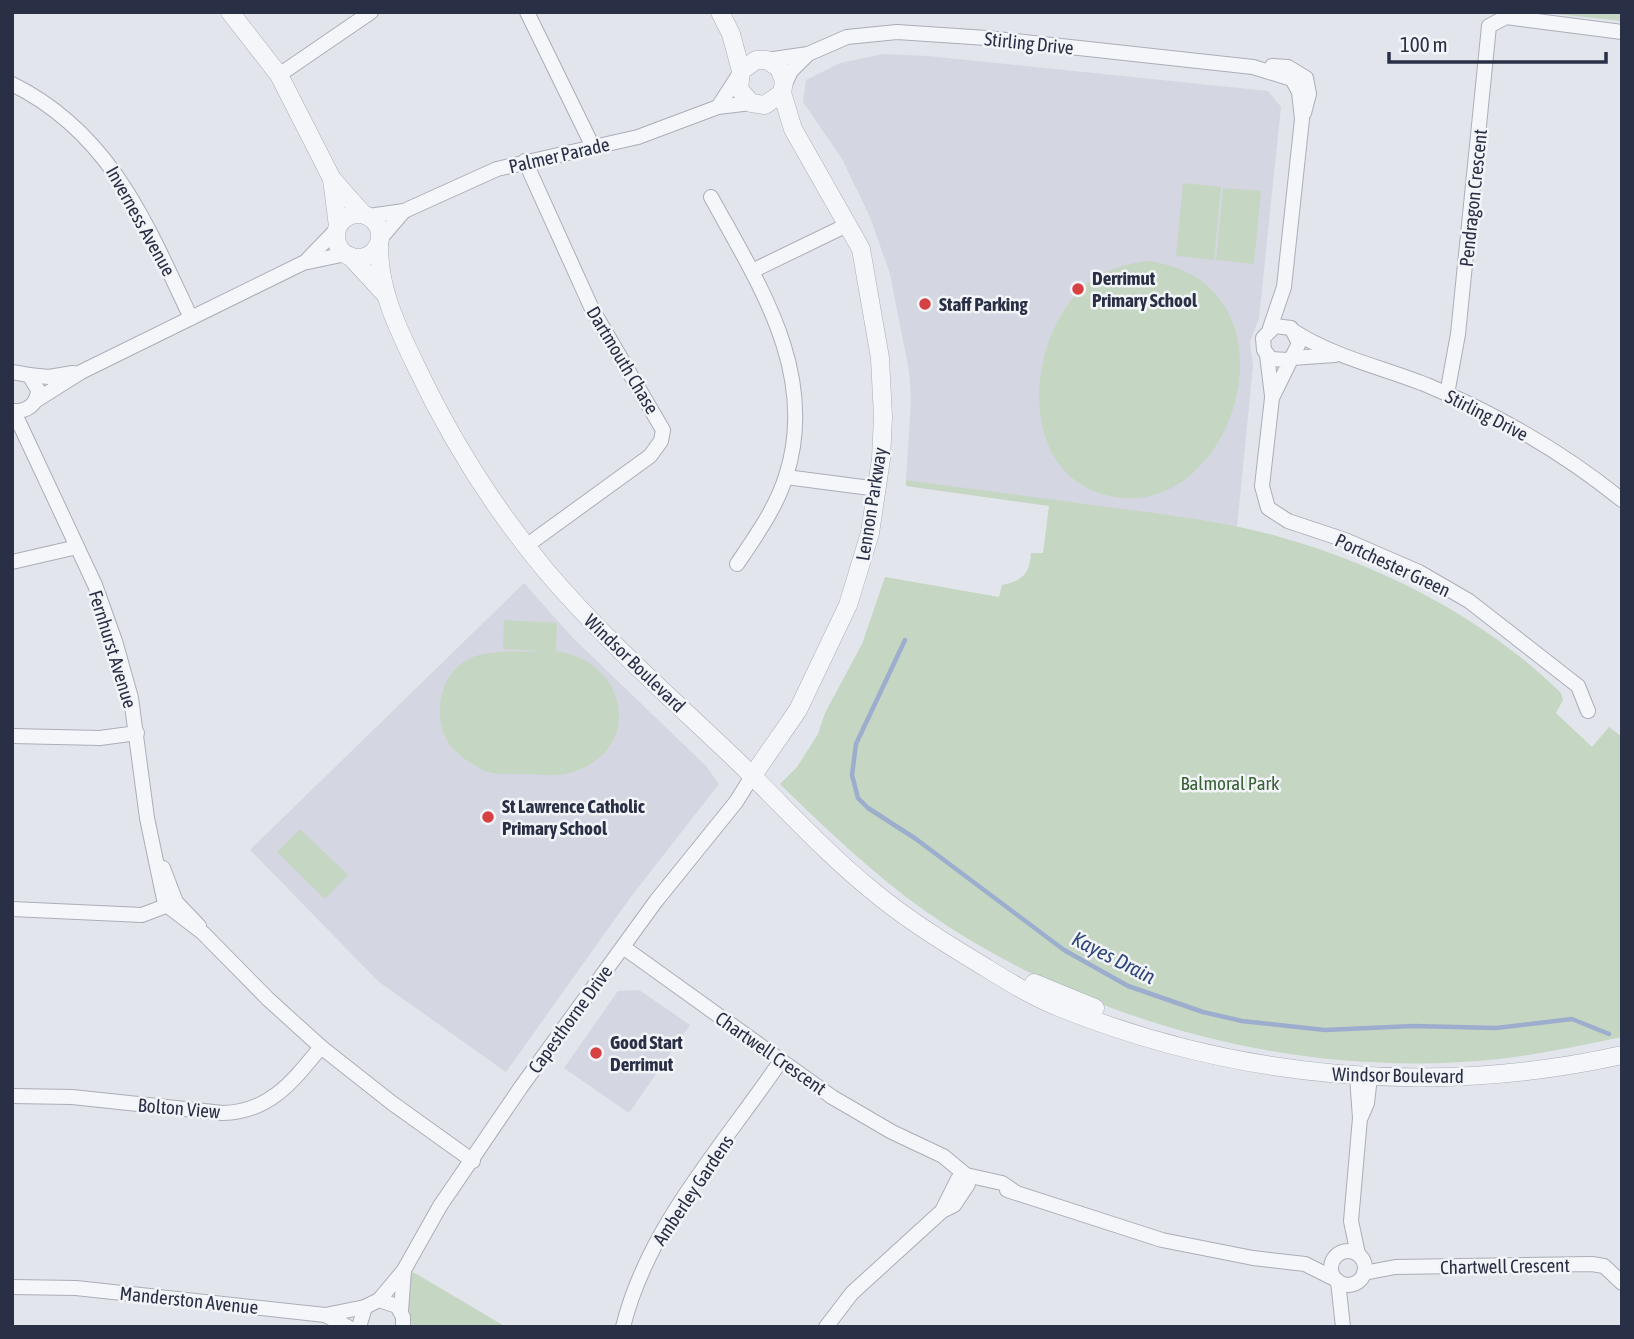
<svg xmlns="http://www.w3.org/2000/svg" width="1634" height="1339" font-family="'Asap Condensed',sans-serif">
  <rect width="100%" height="100%" fill="#e2e5eb"/>
  <g fill="#d4d7e1">
    <polygon points="883,54 928,56 1268,91 1281,107 1259,318 1250,342 1253,366 1237,527 906,480 911,399 909,371 890,274 870,217 842,159 803,102 806,80 840,63"/>
    <polygon points="524,583 573,638 706,766 719,784 630,898 506,1072 379,982 250,850"/>
    <polygon points="639,990 690,1025 629,1113 564,1068 618,991"/>
  </g>
  <g fill="#c5d6c3">
    <polygon points="1538,12 1622,12 1622,21"/>
    <polygon points="1183,183 1221,187 1214,260 1176,256"/>
    <polygon points="1223,188 1261,191 1254,264 1216,260"/>
    <path d="M1147,261C1310,281 1235,530 1105,495C1013,470 1027,332 1088,283C1105,269 1126,264 1147,261Z"/>
    <path d="M906,480C973,489 1040,498 1107,507C1164,514 1223,521 1280,537C1381,565 1486,619 1561,693L1563,700L1556,713L1592,747L1609,727L1622,737V1037C1584,1045 1546,1053 1507,1058C1308,1082 1092,1026 928,913C874,875 827,830 780,784L797,767L818,734L825,713L862,644L885,577L999,597L1002,585C1022,581 1030,574 1031,553H1043L1049,506L906,486Z"/>
    <path d="M504,620L557,623L556,651C627,661 645,747 574,772C558,777 542,775 526,774C511,774 491,776 479,768C469,762 457,755 450,745C432,720 438,676 467,660C488,648 518,653 541,651L503,649Z"/>
    <polygon points="300,829 348,875 325,899 277,852"/>
    <polygon points="413,1272 506,1327 412,1327 406,1289"/>
  </g>
  <g fill="none" stroke-linecap="round" stroke-linejoin="round">
    <polyline stroke="#9cadcd" stroke-width="4.5" points="905,640 856,744 852,775 858,798 868,808 916,839 1064,950 1128,986 1203,1012 1242,1021 1325,1030 1413,1026 1496,1028 1572,1019 1609,1034"/>
    <g stroke="#aaaeb9" stroke-width="16">
      <g id="minor">
        <polyline points="527,12 593,147"/>
        <polyline points="767,60 808,54 847,37 897,32 987,38 1253,67 1292,79 1299,92 1302,119 1284,287 1270,328"/>
        <polyline points="1272,66 1288,67 1306,78 1309,94 1304,113"/>
        <polyline points="279,75 371,12"/>
        <path d="M12,84C111,133 146,223 191,318"/>
        <polyline points="783,88 791,71 808,54"/>
        <polyline points="718,107 738,76"/>
        <polyline points="525,161 592,309 663,430 661,441 650,456 526,546"/>
        <path d="M711,197C758,283 819,373 786,476C776,508 756,536 737,564"/>
        <polyline points="369,216 404,211 497,169 638,137 718,107 751,103"/>
        <polyline points="380,239 404,211"/>
        <polyline points="307,260 336,230"/>
        <polyline points="752,271 845,226"/>
        <path d="M1295,332C1336,358 1385,368 1429,386C1498,415 1564,453 1622,500"/>
        <polyline points="1267,355 1272,396"/>
        <polyline points="1291,358 1335,355"/>
        <polyline points="1288,360 1271,359 1264,350 1263,338 1275,326 1291,328 1299,343 1272,398 1262,486 1268,508 1288,521 1345,540 1419,572 1469,601 1578,686 1588,711"/>
        <path d="M12,372L29,375L38,390C37,405 27,412 12,411"/>
        <polyline points="29,375 49,377 73,373"/>
        <polyline points="1447,394 1458,334 1489,26 1506,17 1622,32"/>
        <polyline points="35,401 81,372 303,263 346,254"/>
        <polyline points="14,412 95,585 115,641 131,698 147,818 165,904 203,933 268,999 321,1047 392,1103 473,1161"/>
        <polyline points="786,477 878,489"/>
        <polyline points="12,562 77,547"/>
        <polyline points="12,736 100,738 137,733"/>
        <polyline points="163,868 176,902 199,926"/>
        <polyline points="12,909 142,915 176,902"/>
        <polyline points="623,947 832,1097 892,1132 943,1156 966,1175 1002,1183 1015,1192"/>
        <polyline points="1357,1077 1360,1118 1351,1221 1358,1254"/>
        <path d="M12,1096L72,1097L223,1113C270,1112 293,1081 321,1047"/>
        <polyline points="1361,1117 1367,1103 1370,1077"/>
        <polyline points="1007,1190 1162,1240 1253,1258 1305,1264 1335,1279"/>
        <circle cx="1348" cy="1268" r="17"/>
        <polyline points="1364,1273 1395,1267 1592,1264 1604,1266 1622,1283"/>
        <polyline points="1338,1281 1343,1327"/>
        <polyline points="12,1287 76,1288 325,1315 365,1307"/>
        <polyline points="379,1300 404,1270 440,1206 521,1087 656,901 736,802 751,778"/>
        <polyline points="401,1311 404,1270"/>
        <polyline points="325,1315 348,1327"/>
        <polyline points="359,1327 365,1307 379,1300 397,1306 403,1317 403,1327"/>
        <path d="M623,1327C648,1226 723,1146 780,1062"/>
        <polyline points="826,1327 852,1293 942,1211 954,1205 968,1184 966,1175 958,1179 942,1211"/>
      </g>
    </g>
    <g stroke="#aaaeb9" stroke-width="19">
      <g id="tertiary">
        <polyline points="230,12 279,75 332,179 363,214"/>
        <polyline points="720,12 731,34 741,71"/>
        <polyline points="332,179 338,226"/>
        <circle cx="358" cy="236" r="22"/>
        <path d="M379,243C378,288 397,327 416,366C451,440 495,510 547,572C604,639 670,697 733,757C780,802 823,851 874,892C905,918 940,940 975,961C1003,978 1030,996 1061,1008C1239,1079 1434,1097 1622,1055"/>
        <polyline points="350,256 384,293"/>
        <polyline points="751,778 798,710 848,605 870,533 881,459 883,417 880,358 861,249 793,129 782,93 784,81 779,68 767,60 756,60 741,71 739,89 751,103 765,105 782,93"/>
        <polyline points="1034,983 1095,1008"/>
      </g>
    </g>
    <use href="#minor" stroke="#f5f6f9" stroke-width="14"/>
    <use href="#tertiary" stroke="#f5f6f9" stroke-width="18"/>
  </g>
  <g fill="#d74143" stroke="#f2f4f8" stroke-width="2.5">
    <circle cx="1078" cy="289" r="7"/>
    <circle cx="925" cy="304" r="7"/>
    <circle cx="488" cy="817" r="7"/>
    <circle cx="596" cy="1053" r="7"/>
  </g>
  <g text-anchor="middle" dominant-baseline="central" stroke-width="5" stroke-linejoin="round" paint-order="stroke">
    <g font-size="19" fill="#292f45" stroke="#f2f4f8">
      <text transform="translate(1029 43) rotate(6)">Stirling Drive</text>
      <text transform="translate(559 155) rotate(-13)">Palmer Parade</text>
      <text transform="translate(1473 198) rotate(-84)">Pendragon Crescent</text>
      <text transform="translate(141 221) rotate(61)">Inverness Avenue</text>
      <text transform="translate(623 360) rotate(59)">Dartmouth Chase</text>
      <text transform="translate(1487 415) rotate(27)">Stirling Drive</text>
      <text transform="translate(871 504) rotate(-81)">Lennon Parkway</text>
      <text transform="translate(1393 565) rotate(25)">Portchester Green</text>
      <text transform="translate(113 649) rotate(73)">Fernhurst Avenue</text>
      <text transform="translate(635 663) rotate(44)">Windsor Boulevard</text>
      <text transform="translate(570 1019) rotate(-54)">Capesthorne Drive</text>
      <text transform="translate(771 1053) rotate(35)">Chartwell Crescent</text>
      <text transform="translate(1398 1075) rotate(1)">Windsor Boulevard</text>
      <text transform="translate(179 1108) rotate(5)">Bolton View</text>
      <text transform="translate(693 1190) rotate(-56)">Amberley Gardens</text>
      <text transform="translate(1505 1266) rotate(-1)">Chartwell Crescent</text>
      <text transform="translate(189 1300) rotate(6)">Manderston Avenue</text>
    </g>
    <g font-size="19" font-weight="bold" fill="#292f45" stroke="#f2f4f8" text-anchor="start">
      <text x="1092" y="278">Derrimut<tspan x="1092" dy="22">Primary School</tspan></text>
      <text x="939" y="304">Staff Parking</text>
      <text x="502" y="806">St Lawrence Catholic<tspan x="502" dy="22">Primary School</tspan></text>
      <text x="610" y="1042">Good Start<tspan x="610" dy="22">Derrimut</tspan></text>
    </g>
    <g font-size="19" fill="#386135" stroke="#f2f4f8">
      <text x="1230" y="783">Balmoral Park</text>
    </g>
    <g font-size="21" font-style="italic" fill="#30477b" stroke="#f2f4f8">
      <text transform="translate(1114 957) rotate(27)">Kayes Drain</text>
    </g>
  </g>
  <rect width="1634" height="1339" fill="none" stroke="#292f45" stroke-width="28"/>
  <path d="M1389 52v10h217v-10" fill="none" stroke="#292f45" stroke-width="3.5"/>
  <text x="1400" y="52" font-size="21" fill="#292f45" stroke="#f2f4f8" stroke-width="5" paint-order="stroke">100 m</text>
</svg>
